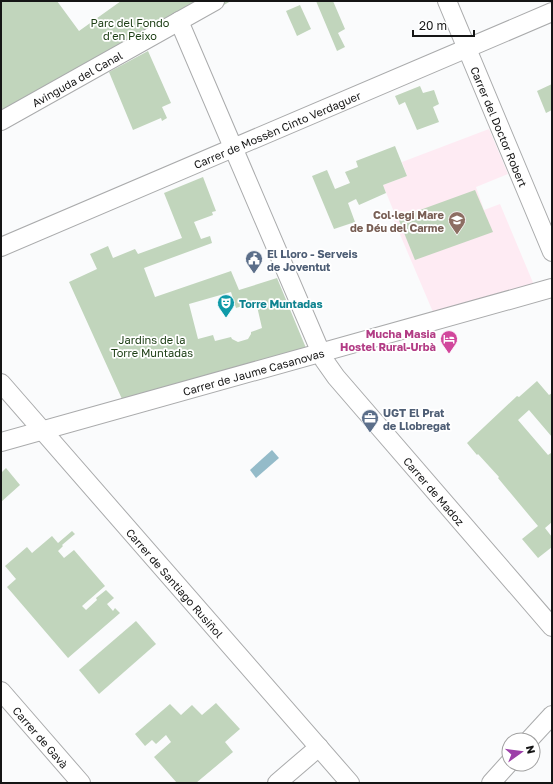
<svg xmlns="http://www.w3.org/2000/svg" width="553" height="784" font-family="'Golos Text',sans-serif">
  <rect width="100%" height="100%" fill="#fafbfc"/>
  <polygon fill="#feebf3" points="489,129 508,174 476,187 484,210 500,204 534,285 460,304 433,312 393,218 396,217 383,185 407,176 402,162"/>
  <g fill="#c1d5bc" fill-rule="evenodd">
    <path d="M1,1H57L79,31L121,1H231C154,43 78,88 1,130Z"/>
    <polygon points="316,1 333,1 345,29 338,33 345,47 337,51"/>
    <polygon points="300,5 311,29 297,36 286,11"/>
    <polygon points="148,51 171,103 162,107 167,118 162,121 161,118 133,130 109,72"/>
    <polygon points="552,84 552,110 546,113 537,91"/>
    <polygon points="420,86 423,93 434,90 439,104 433,107 439,122 417,130 405,102 399,105 395,96"/>
    <polygon points="395,146 407,176 383,185 386,193 359,205 356,199 348,203 355,222 334,229 312,176 327,170 335,189 350,183 345,172 358,167 356,161"/>
    <path d="M203,177L216,211L212,212L213,215L194,222L201,239L210,236L212,243L144,268L155,297L231,271L239,290L277,278L306,348L122,399L69,282L97,269L90,254L108,246L113,258L135,249L138,254L182,238L164,193ZM231,292L236,308L256,302L262,328L251,332V334L248,339L238,342L232,339L231,337L215,341L213,335L198,339L189,304Z"/>
    <polygon points="475,190 493,232 415,260 398,218"/>
    <polygon points="537,381 549,395 552,393 552,437 529,410 518,420 548,455 551,453 552,454 552,522 545,528 552,537 552,547 538,558 522,539 538,526 498,478 499,477 478,454 477,455 467,443 517,396 519,397"/>
    <polygon points="6,468 20,485 1,502 1,473"/>
    <polygon points="72,531 75,534 62,545 63,546 58,551 64,558 74,550 105,586 82,606 86,610 97,600 96,598 106,590 114,598 107,604 113,611 115,608 120,613 68,658 7,587 16,579 5,566 27,547 32,553 52,536 58,543"/>
    <polygon points="136,621 156,644 99,694 79,670"/>
    <polygon points="216,703 240,729 225,742 233,752 196,783 177,783 154,757 171,742 166,735 156,744 152,740 145,746 135,734 170,704 181,715 192,705 202,715"/>
  </g>
  <polygon fill="#94bbc9" points="272,450 279,458 256,478 250,470"/>
  <g fill="none" stroke-linecap="round" stroke-linejoin="round">
    <g stroke="#aaabac" stroke-width="20">
      <g id="minor">
        <path id="s1" d="M447,1L552,252"/>
        <path id="s2" d="M179,21L324,360L336,377L552,627"/>
        <path id="s3" d="M1,121L215,1"/>
        <path id="s4" d="M1,247L552,12"/>
        <path id="s5" d="M1,383L350,783"/>
        <path id="s6" d="M1,442L552,288"/>
        <path id="s7" d="M1,691L81,783"/>
        <polyline points="529,740 552,715"/>
        <polyline points="277,783 319,747"/>
        <polyline points="491,783 509,763"/>
      </g>
    </g>
    <use href="#minor" stroke="#fff" stroke-width="18"/>
  </g>
  <defs>
    <g id="school-pin" transform="scale(0.9)"><path d="M0 17L-7.5 6A9.5 9.5 0 1 1 7.5 6Z" fill="#8d6e63" stroke="#fff"/><path d="M0-5L7-2L0 1L-7-2ZM-4 1L0 2.5L4 1V4Q0 6-4 4Z" fill="#fff"/></g>
    <g id="civic-pin" transform="scale(0.9)"><path d="M0 17L-7.5 6A9.5 9.5 0 1 1 7.5 6Z" fill="#5c6f8a" stroke="#fff"/><path d="M-.6-6.5H3V-4.5H.6V-3L4-1V1h2V6H-6V1h2V-1L-.6-3ZM-1.2 2.5V6h2.4V2.5Z" fill="#fff"/></g>
    <g id="theatre-pin" transform="scale(0.9)"><path d="M0 17L-7.5 6A9.5 9.5 0 1 1 7.5 6Z" fill="#0f9aa8" stroke="#fff"/><path d="M-5-5.5Q0-4 5-5.5V0Q5 5 0 6Q-5 5-5 0ZM-3.3-2.5H-1v1.5H-3.3ZM1-2.5H3.3v1.5H1ZM-2.8 1Q0 5.5 2.8 1Z" fill="#fff"/></g>
    <g id="hotel-pin" transform="scale(0.9)"><path d="M0 17L-7.5 6A9.5 9.5 0 1 1 7.5 6Z" fill="#d1479c" stroke="#fff"/><path d="M-6-4.5h1.5V1H6V5H4.5V3h-9V5H-6ZM-4 0a1.8 1.8 0 1 1 3.6 0ZM.5 0V-2.5h3Q6-2.5 6 0Z" fill="#fff"/></g>
    <g id="office-pin" transform="scale(0.9)"><path d="M0 17L-7.5 6A9.5 9.5 0 1 1 7.5 6Z" fill="#5c6f8a" stroke="#fff"/><path d="M-6-3h4V-5.5h4V-3h4V5H-6ZM-1-4.5V-3h2v-1.5ZM-6 0V1H6V0Z" fill="#fff"/></g>
  </defs>
  <g fill-rule="evenodd">
    <use href="#school-pin" x="457" y="220"/>
    <use href="#civic-pin" x="254" y="259"/>
    <use href="#theatre-pin" x="226" y="303"/>
    <use href="#hotel-pin" x="449" y="339"/>
    <use href="#office-pin" x="370" y="418"/>
  </g>
  <g text-anchor="middle" dominant-baseline="central" stroke-width="3.5" stroke-linejoin="round" paint-order="stroke">
    <g font-size="11" fill="#1f4017" stroke="#fff">
      <text x="130" y="22">Parc del Fondo<tspan x="130" dy="13">d'en Peixo</tspan></text>
      <text x="152" y="339">Jardins de la<tspan x="152" dy="13">Torre Muntadas</tspan></text>
    </g>
    <g font-size="11" fill="#151515" stroke="#fff">
      <text stroke="none"><textPath href="#s3" startOffset="87">Avinguda del Canal</textPath></text>
      <text stroke="none"><textPath href="#s1" startOffset="136">Carrer del Doctor Robert</textPath></text>
      <text stroke="none"><textPath href="#s4" startOffset="300">Carrer de Mossèn Cinto Verdaguer</textPath></text>
      <text stroke="none"><textPath href="#s6" startOffset="262">Carrer de Jaume Casanovas</textPath></text>
      <text stroke="none"><textPath href="#s2" startOffset="540">Carrer de Madoz</textPath></text>
      <text stroke="none"><textPath href="#s5" startOffset="265">Carrer de Santiago Rusiñol</textPath></text>
      <text stroke="none"><textPath href="#s7" startOffset="61">Carrer de Gavà</textPath></text>
    </g>
    <g font-size="11" font-weight="bold" fill="#785e54" stroke="#fff" text-anchor="end">
      <text x="444" y="214">Col·legi Mare<tspan x="444" dy="13">de Déu del Carme</tspan></text>
    </g>
    <g font-size="11" font-weight="bold" fill="#4e5e75" stroke="#fff" text-anchor="start">
      <text x="267" y="253">El Lloro - Serveis<tspan x="267" dy="13">de Joventut</tspan></text>
      <text x="383" y="412">UGT El Prat<tspan x="383" dy="13">de Llobregat</tspan></text>
    </g>
    <g font-size="11" font-weight="bold" fill="#0d838f" stroke="#fff" text-anchor="start">
      <text x="239" y="303">Torre Muntadas</text>
    </g>
    <g font-size="11" font-weight="bold" fill="#b23c85" stroke="#fff" text-anchor="end">
      <text x="436" y="333">Mucha Masia<tspan x="436" dy="13">Hostel Rural-Urbà</tspan></text>
    </g>
  </g>
  <rect width="553" height="784" fill="none" stroke="#151515" stroke-width="4"/>
  <g transform="translate(521 752) rotate(76)"><circle r="19" fill="#ffffff" stroke="#a1a1a1"/>
  <path d="M0-3L7 15L0 10L-7 15Z" fill="#9c3fa8"/>
  <text y="-6" font-size="11" font-weight="bold" text-anchor="middle" fill="#151515">N</text>
  </g>
  <path d="M413 30v6h61v-6" fill="none" stroke="#151515" stroke-width="2"/>
  <text x="419" y="30" font-size="12" fill="#151515" stroke="#ffffff" stroke-width="3" paint-order="stroke">20 m</text>
</svg>
